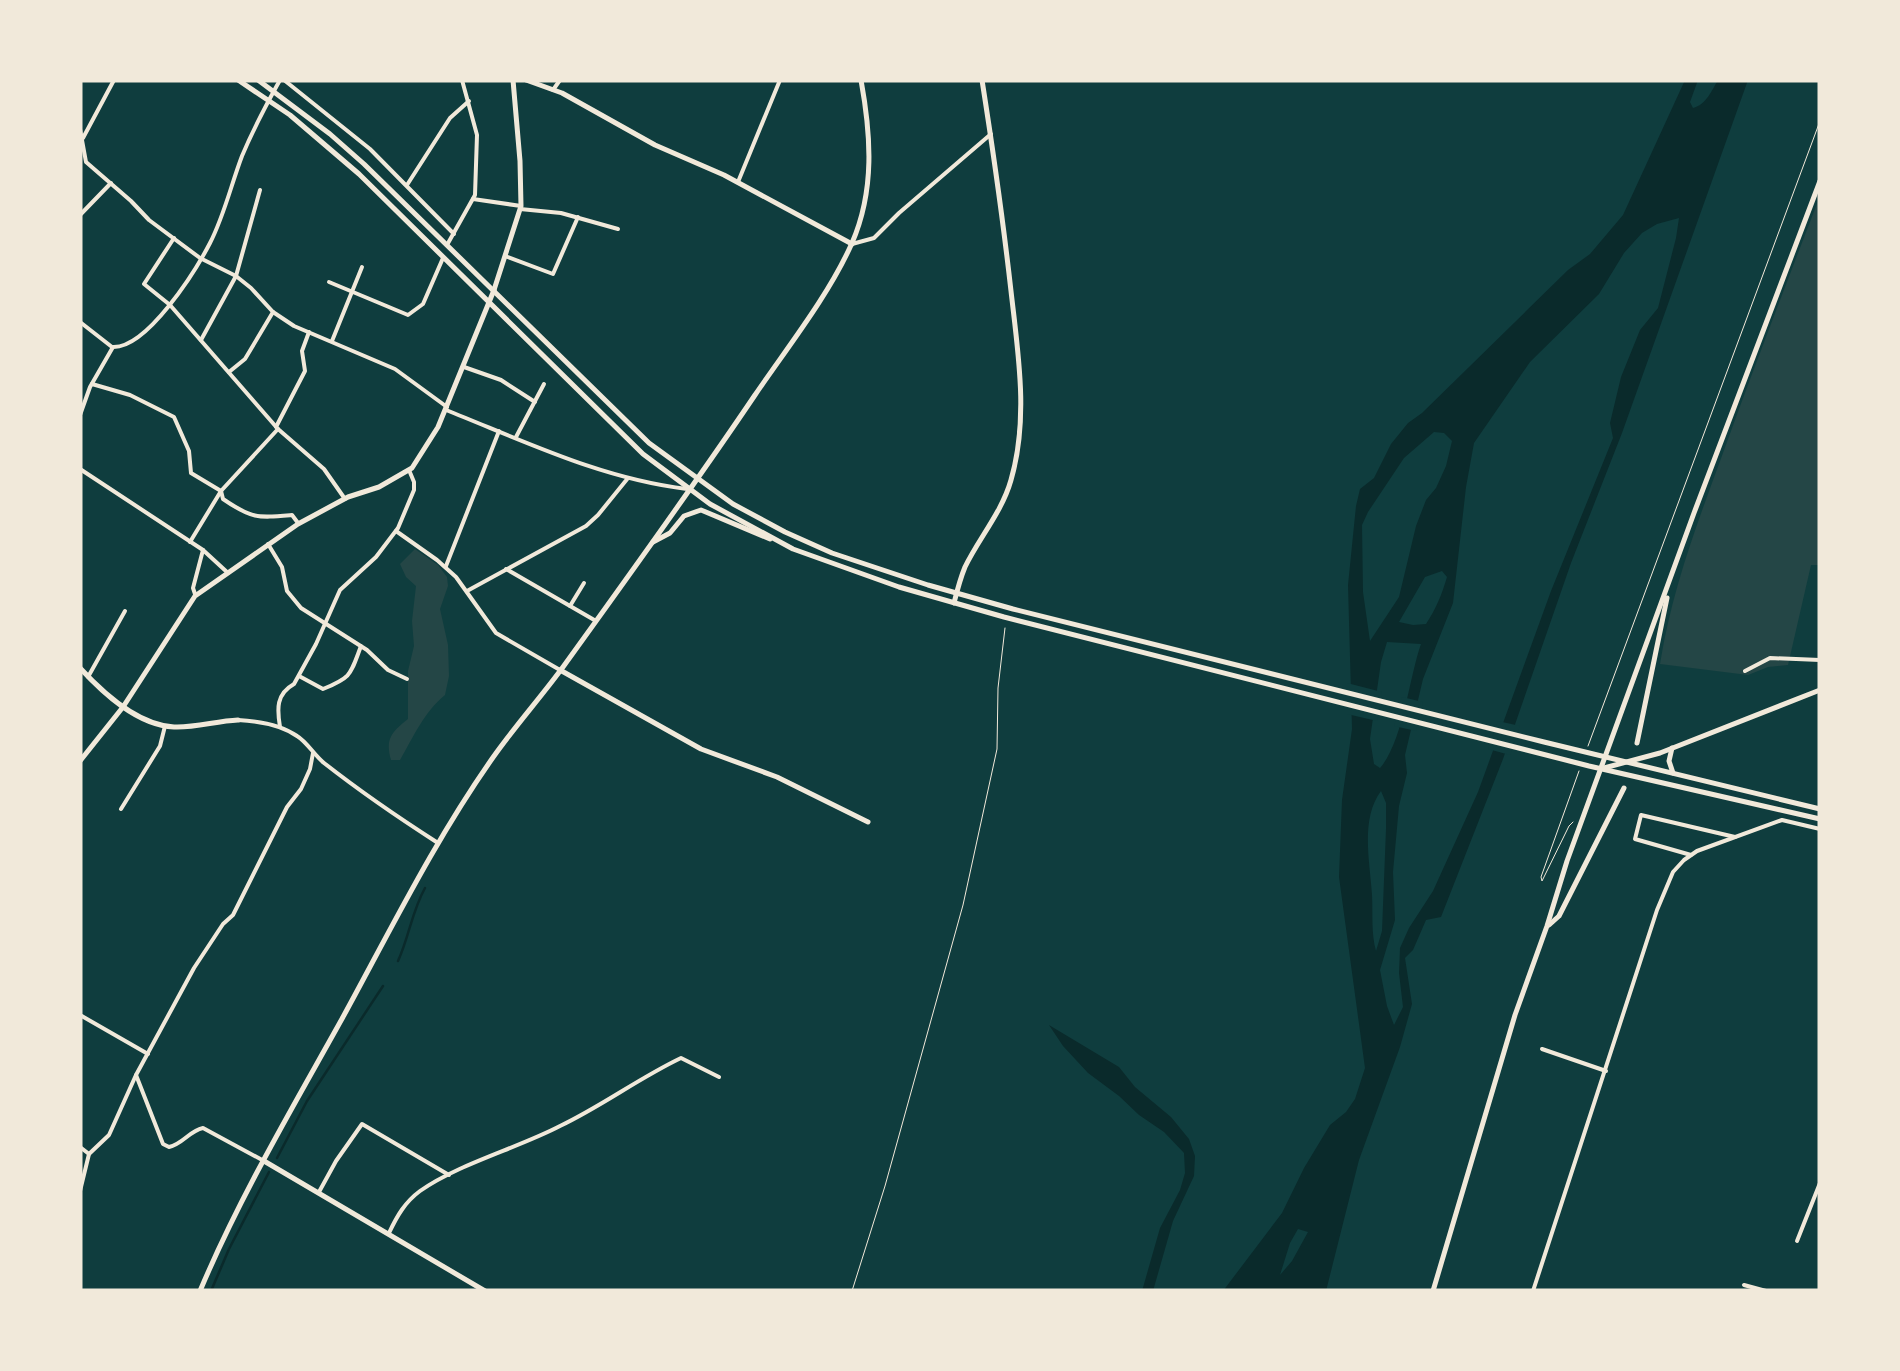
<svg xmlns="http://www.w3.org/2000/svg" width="1900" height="1371" font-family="Barlow,sans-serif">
  <rect width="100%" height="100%" fill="#0f3d3e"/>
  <g fill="#244646">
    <path d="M1820,196V565H1811L1788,665L1768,667L1748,675L1660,664C1672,589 1697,524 1723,453C1754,367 1787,282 1820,196Z"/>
    <path d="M415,549L438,565L447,577L448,586L440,609L448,645L449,676L445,695C424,712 414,736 400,760H391C385,738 392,732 408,719V671L414,646L412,621L416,586L406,577L400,564Z"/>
  </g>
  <g fill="#0a2a2b" fill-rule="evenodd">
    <path d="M1685,80H1698L1690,102L1693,108C1706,105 1712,90 1718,80H1748L1622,433L1571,563L1503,759L1441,917L1426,920L1413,950L1405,958L1412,1004L1400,1047L1359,1160L1326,1291H1223L1282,1213L1304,1168L1330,1125L1346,1112L1355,1099L1365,1068L1339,877L1342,800L1352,729L1348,585L1356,506L1360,489L1374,478L1391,444L1408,423L1422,413L1568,270L1590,254L1623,215ZM1679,218L1676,238L1658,308L1640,330L1621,377L1610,423L1613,438L1551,591L1478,792L1433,891L1409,928L1400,948L1399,973L1403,1007L1394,1025L1387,1006L1380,970L1395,920L1393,872L1399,806L1407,773L1405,755L1423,679L1453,603L1466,487L1474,443L1530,362L1599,294L1624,253L1642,233L1657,224ZM1434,432L1444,433L1452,441L1446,466L1436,488L1426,500L1416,526L1399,597L1370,641L1363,592L1362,525L1368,512L1404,458ZM1442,571L1447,577C1442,594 1436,609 1426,624L1413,625L1399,622L1425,577ZM1387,642L1421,644C1409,678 1403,742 1380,768L1374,764L1370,739L1381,662ZM1381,791L1386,803V829L1382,931L1376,951C1371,933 1373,914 1372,895C1370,862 1360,819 1381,791ZM1298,1229L1308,1232L1292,1261L1280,1275L1290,1243Z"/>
    <polygon points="1049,1025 1119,1067 1135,1087 1171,1117 1189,1139 1195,1156 1194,1176 1173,1221 1153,1291 1142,1291 1160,1228 1180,1190 1185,1173 1184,1153 1164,1132 1139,1115 1119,1096 1088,1073 1063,1046"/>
  </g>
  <g fill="#0f3d3e">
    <polygon points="1347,683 1382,692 1377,721 1347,714"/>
    <polygon points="1402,697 1423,702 1416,731 1394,726"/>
    <polygon points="1498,721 1520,726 1510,755 1488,749"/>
  </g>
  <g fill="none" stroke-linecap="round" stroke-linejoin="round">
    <g stroke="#0a2a2b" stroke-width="2.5">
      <path d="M398,961C409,937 412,911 425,888"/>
      <polyline points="277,1158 307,1101 383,986"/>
      <polyline points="211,1291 229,1249 269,1172"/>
    </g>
    <g stroke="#f1e9da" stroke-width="1">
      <polyline points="1588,746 1820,121"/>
      <polyline points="1573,822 1569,826 1542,881 1541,877 1579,771"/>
      <polyline points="852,1291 885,1186 963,905 997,749 998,688 1005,628"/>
    </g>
    <g stroke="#f1e9da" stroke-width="4">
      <polyline points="284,80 370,149 454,234"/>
      <polyline points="553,90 560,80"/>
      <polyline points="80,129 86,162 131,201 149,220 200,258 236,276 251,288 273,312 294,326 395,369 447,407"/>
      <polyline points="83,138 114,80"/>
      <polyline points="738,182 780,80"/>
      <polyline points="407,185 450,118 469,101"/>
      <polyline points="473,199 521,206"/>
      <polyline points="520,209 561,213 618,229"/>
      <polyline points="80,215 111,183"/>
      <polyline points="174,238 144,284 170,305 278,429 324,469 345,499"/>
      <polyline points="852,244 874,238 899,213 991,134"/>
      <polyline points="447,245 475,195 477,135 462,80"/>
      <polyline points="505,256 553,274 578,217"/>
      <polyline points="329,282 408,315 423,304 443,258"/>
      <polyline points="80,322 112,347"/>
      <polyline points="201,340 236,276 260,190"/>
      <polyline points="332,341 362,267"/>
      <polyline points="464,367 501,380 535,402"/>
      <polyline points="229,372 245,359 273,312"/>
      <path d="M92,384L130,395L174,417L189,451L191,473L221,491L223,499C252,519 258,518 292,515L298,523"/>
      <path d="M446,410C524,441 602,479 687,489"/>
      <path d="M80,415L90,387L113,347C147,348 195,272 210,243C224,216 231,185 242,156C253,130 266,105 280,80"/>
      <polyline points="276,427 305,371 302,351 309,332"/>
      <polyline points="516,437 544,384"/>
      <polyline points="80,469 203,550 228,573"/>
      <polyline points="396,531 437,560 456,577 496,633 560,670"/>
      <polyline points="190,542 221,491 278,429"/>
      <polyline points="268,544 282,567 287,591 301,608 367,650 388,670 407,679"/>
      <polyline points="446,566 499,431"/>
      <polyline points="506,569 596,621"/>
      <polyline points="467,591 586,526 598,515 628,478"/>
      <polyline points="195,594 193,588 203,550"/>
      <polyline points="570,606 584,583"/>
      <polyline points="1745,671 1770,658 1820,660"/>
      <path d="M299,676L323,689C352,677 350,675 361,646"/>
      <polyline points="88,677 125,611"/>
      <path d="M238,720C258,721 280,724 297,736C307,742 314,755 324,763C361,792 399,818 438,843"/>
      <path d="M280,727C277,709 276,694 294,684L316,644L340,590L376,557L398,528L414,490V482L409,470"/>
      <polyline points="121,809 160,746 165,726"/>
      <polyline points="1691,855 1635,839 1641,815 1735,837"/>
      <polyline points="80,1015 148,1054"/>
      <polyline points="1542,1049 1606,1071"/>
      <path d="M136,1075L163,1144L169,1147C183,1144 189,1131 203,1128L264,1161"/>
      <polyline points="80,1147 89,1154"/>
      <polyline points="80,1191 89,1154 109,1135 136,1075 194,968 223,924 233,915 287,807 301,789 310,769 313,753"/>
      <polyline points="319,1192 336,1161 362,1124 449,1175"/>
      <path d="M389,1233C397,1216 405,1202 420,1191C458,1164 518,1148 560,1126C602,1106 639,1078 681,1058L719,1077"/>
      <polyline points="1797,1241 1820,1183"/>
      <polyline points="1744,1285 1766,1291"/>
      <polyline points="1533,1291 1657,910 1673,872 1684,860 1697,851 1782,820 1820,829"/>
    </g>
    <g stroke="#f1e9da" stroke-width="5">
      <polyline points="526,80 562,93 655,145 724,175 852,244"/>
      <polyline points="494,290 521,206 520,161 513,80"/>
      <path d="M954,603C957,591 960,579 965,567C979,538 1002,512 1011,480C1029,418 1018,353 1011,291C1003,220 993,150 982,80"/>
      <path d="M80,668C103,693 137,725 174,727C195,728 216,721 238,720"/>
      <polyline points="560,670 701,749 777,777 868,822"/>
      <polyline points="1604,768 1660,753 1820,690"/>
      <polyline points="264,1161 485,1291"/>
    </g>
    <g stroke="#f1e9da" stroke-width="5">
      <polyline points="1637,743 1667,598"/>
      <polyline points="1549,925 1559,916 1624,788"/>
      <path d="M200,1291C240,1196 293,1107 343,1017C391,929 436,838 494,756C516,725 541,697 563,667C628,577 693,487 755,395C787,348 829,295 852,243C875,190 871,135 861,80"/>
      <polyline points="1433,1291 1515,1015 1547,926 1567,861 1694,513 1820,181"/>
    </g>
    <g stroke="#f1e9da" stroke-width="5">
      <polyline points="238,80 290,115 359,174 643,454 710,504 793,549 899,587 1004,617 1589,766 1820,819"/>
      <polyline points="258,80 330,134 364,164 649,443 733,504 785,532 832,553 928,585 1013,609 1544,742 1820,809"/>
      <polyline points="653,542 670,533 684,516 701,510 770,539"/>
      <polyline points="1672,748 1669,761 1673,773"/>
      <polyline points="80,761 123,707 195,596 298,524 348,497 379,487 412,468 438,427 494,290"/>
    </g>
  </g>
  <rect width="1900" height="1371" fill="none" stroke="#f1e9da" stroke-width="165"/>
</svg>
